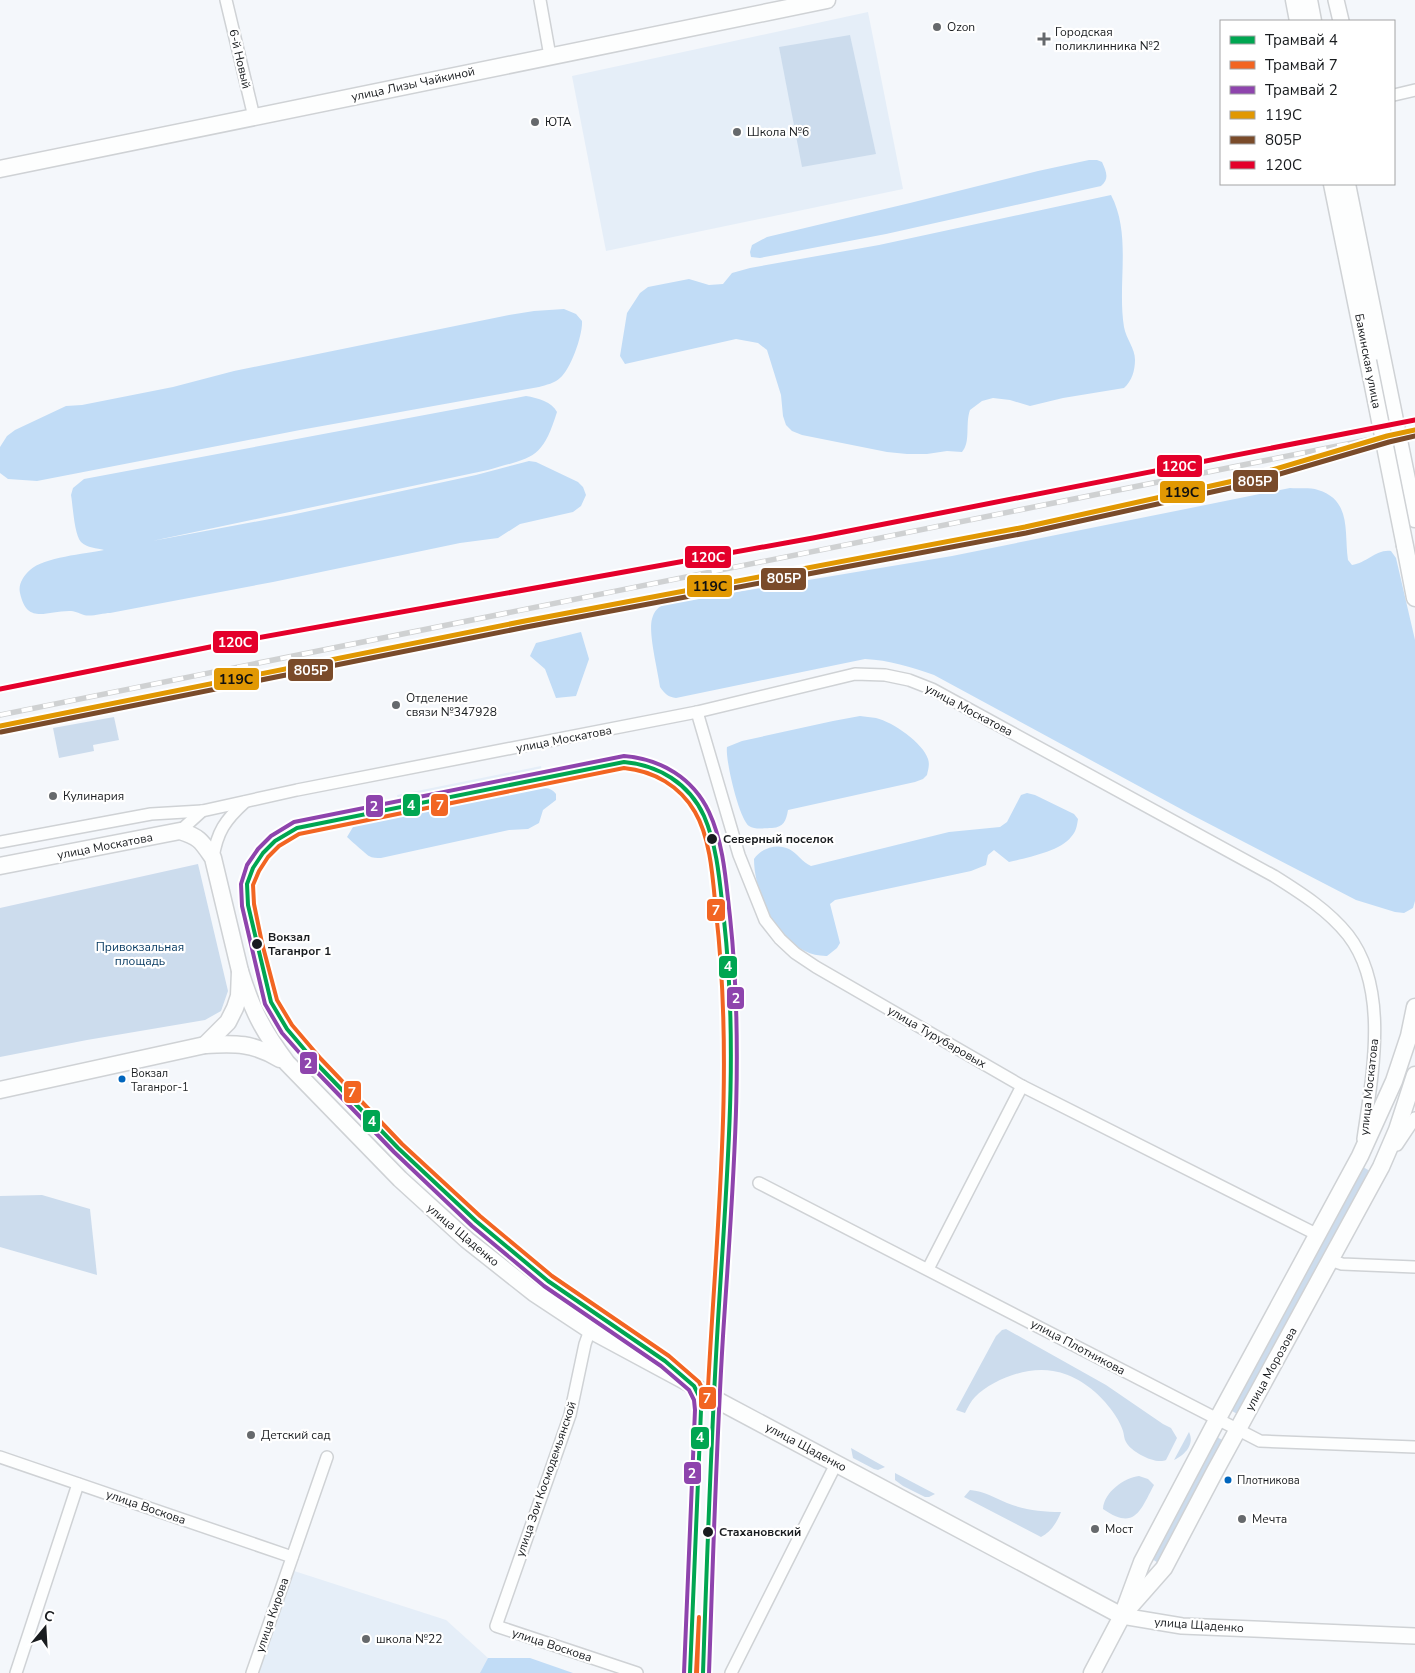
<svg xmlns="http://www.w3.org/2000/svg" width="1415" height="1673" font-family="'Nunito Sans',sans-serif">
  <rect width="100%" height="100%" fill="#f4f7fb"/>
  <g fill="#e5eef8">
    <polygon points="868,12 903,189 606,251 572,76"/>
    <polygon points="541,766 542,774 399,803 397,795"/>
    <polygon points="288,1569 446,1620 488,1658 483,1673 254,1673"/>
  </g>
  <g fill="#ccdced">
    <polygon points="850,35 876,154 802,167 779,47"/>
    <polygon points="114,717 119,740 93,745 94,751 59,758 53,728"/>
    <polygon points="198,864 228,991 221,1011 205,1020 87,1040 0,1057 0,908"/>
    <polygon points="1363,1167 1370,1171 1239,1415 1232,1411"/>
    <polygon points="42,1195 90,1209 97,1275 0,1247 0,1196"/>
    <path d="M1006,1329L1106,1385L1163,1424L1171,1428L1177,1438L1166,1460C1156,1465 1131,1452 1126,1442C1124,1439 1124,1434 1123,1431C1120,1421 1112,1410 1105,1402C1092,1387 1073,1374 1053,1371C1028,1366 993,1379 975,1397C971,1401 968,1407 965,1413L956,1410L996,1336L1002,1330Z"/>
    <path d="M1189,1432C1195,1444 1185,1455 1174,1460Z"/>
    <polygon points="1217,1437 1224,1441 1160,1564 1152,1559"/>
    <polygon points="851,1448 885,1467 878,1470 874,1469 853,1458"/>
    <polygon points="895,1473 935,1494 929,1497 925,1497 903,1486 895,1480"/>
    <path d="M1139,1476L1148,1479L1154,1485C1140,1511 1135,1531 1103,1509C1104,1492 1124,1478 1139,1476Z"/>
    <path d="M970,1490C984,1491 995,1498 1007,1503C1024,1510 1042,1512 1061,1512C1057,1522 1051,1532 1041,1537L964,1497Z"/>
  </g>
  <g fill="#c1dcf6">
    <path d="M1089,160H1097L1102,162C1106,171 1110,179 1101,186L886,234L760,258L751,257L750,252L752,245L767,237L910,203L1038,171Z"/>
    <path d="M1111,195C1132,235 1117,284 1124,327C1126,339 1135,348 1135,360C1135,370 1132,381 1124,388L1063,398L1030,406L1010,400L993,398L982,401L970,410C965,424 971,442 962,452L947,451L927,454H907L887,452L802,435L792,431L786,425L783,416L781,395L767,350L758,343L736,339L625,364L620,356L627,313L640,293L648,287L689,279L709,285L723,284L732,273L750,268L879,245Z"/>
    <path d="M564,309L576,314L582,321C583,334 571,369 560,378C555,383 546,385 539,387L300,430L37,481L8,479L0,473V447L7,436L15,430L66,406L82,405L173,387L234,371L509,315L534,311Z"/>
    <path d="M526,396C538,398 552,402 557,412C542,460 533,457 488,470L152,541L291,515L476,475L529,461L536,462L578,482L583,487L586,495L581,506L573,512L520,524L498,538L460,543L273,582L110,613C103,613 91,617 84,615C78,613 75,611 69,611C46,611 27,625 20,593C18,585 23,576 30,570C44,557 85,554 104,550C97,548 87,548 81,542C74,534 73,506 71,495L73,488L84,479Z"/>
    <path d="M1290,488C1298,489 1310,487 1318,490C1352,500 1344,533 1348,560L1352,565C1367,563 1376,549 1391,551L1396,558L1415,640V901L1413,908L1404,913L1395,912L1356,900L1192,815L934,675C911,667 889,660 865,659L676,698C668,697 665,694 660,687C658,671 648,633 652,619C654,611 658,607 665,604L952,556Z"/>
    <polygon points="581,632 589,659 576,696 556,698 545,669 530,656 536,643"/>
    <path d="M860,716C865,717 871,717 876,718C893,722 923,743 928,759C930,765 928,770 927,775L923,779L915,782L788,810C786,821 784,827 772,828C765,828 755,830 749,826C739,819 725,759 727,747L742,741L833,721Z"/>
    <path d="M542,788C549,788 552,789 556,794V800L543,810L539,823L528,829L509,830L381,858C377,858 372,858 369,856C367,855 348,838 347,837L353,827L361,824Z"/>
    <path d="M1027,793L1035,795L1074,814L1078,819C1077,826 1076,832 1071,837C1061,851 1026,858 1009,862L994,850L988,855L986,865L971,871L835,900L830,904L840,943L837,948L827,956C783,957 754,897 754,859C761,848 777,843 789,849C797,853 802,862 811,866L949,832L1000,827L1007,822L1021,795Z"/>
    <polygon points="488,1658 530,1658 573,1673 480,1673"/>
  </g>
  <g fill="none" stroke-linecap="round" stroke-linejoin="round">
    <g stroke="#cfd2d5" stroke-width="14">
      <g id="minor">
        <polyline points="226,0 254,117"/>
        <polyline points="540,0 550,56"/>
        <polyline points="1394,95 1415,90"/>
        <polyline points="697,712 739,855 765,920 780,939 795,953 816,967 1022,1086 1318,1235"/>
        <polyline points="180,831 202,811"/>
        <path d="M0,842L151,814L202,811L297,790L697,712L855,674L885,675L909,680L932,689L1274,876C1301,893 1328,910 1348,935C1390,989 1372,1077 1363,1139"/>
        <path d="M213,858C217,832 225,820 245,802"/>
        <polyline points="1397,1145 1415,1118"/>
        <polyline points="759,1183 1260,1441 1415,1447"/>
        <polyline points="1330,1260 1342,1264 1415,1267"/>
        <polyline points="928,1269 1022,1086"/>
        <polyline points="590,1330 585,1344 570,1415 496,1626 637,1673"/>
        <polyline points="0,1457 292,1557"/>
        <polyline points="16,1673 78,1484"/>
        <polyline points="252,1673 327,1457"/>
        <polyline points="731,1673 836,1464"/>
      </g>
    </g>
    <g stroke="#cfd2d5" stroke-width="18">
      <g id="tertiary">
        <polyline points="1336,0 1341,21"/>
        <polyline points="1122,1616 1182,1626 1415,1636"/>
      </g>
    </g>
    <g stroke="#cfd2d5" stroke-width="19">
      <g id="secondary">
        <polyline points="1294,0 1298,21"/>
        <polyline points="1309,0 1313,21"/>
        <polyline points="0,169 827,0"/>
        <polyline points="1332,184 1368,361"/>
        <polyline points="1347,184 1415,519"/>
        <polyline points="1405,546 1415,598"/>
        <path d="M0,866L180,831C200,837 202,842 213,858L240,971L239,996L235,1008L228,1022L205,1045"/>
        <path d="M240,971C252,1010 263,1031 287,1063L400,1179L467,1240L534,1293L590,1330L694,1386L713,1398L1122,1616"/>
        <path d="M0,1090L205,1045C236,1043 253,1043 280,1059"/>
        <polyline points="1127,1610 1164,1568 1214,1473 1381,1167 1397,1130 1415,1075"/>
        <polyline points="1092,1673 1122,1616 1142,1562 1217,1420 1360,1156 1394,1081 1409,1036 1415,1007"/>
      </g>
    </g>
    <use href="#minor" stroke="#fdfefe" stroke-width="11"/>
    <use href="#tertiary" stroke="#fdfefe" stroke-width="15"/>
    <use href="#secondary" stroke="#fdfefe" stroke-width="16"/>
    <g stroke="#cfd1d2" stroke-width="5.5">
      <polyline id="rail" points="0,715 1387,436"/>
    </g>
    <use href="#rail" stroke="#fff" stroke-width="4" stroke-dasharray="11" stroke-linecap="butt"/>
    <g stroke="#cfd2d5" stroke-width="19" stroke-linecap="butt">
      <polyline id="secondary-bridge" points="1368,361 1405,546"/>
    </g>
    <use href="#secondary-bridge" stroke="#fdfefe" stroke-width="16"/>
    <g stroke="#fff" stroke-width="9">
      <polyline id="rail-1" points="0,726 525,621 1025,527 1238,480 1387,436 1415,430"/>
    </g>
    <g stroke="#fff" stroke-width="9">
      <polyline id="rail-2" points="1,732 526,627 1026,533 1239,486 1389,442 1415,436"/>
    </g>
    <g stroke="#fff" stroke-width="9">
      <polyline id="rail-3" points="0,689 235,642 813,538 1415,420"/>
    </g>
    <use href="#rail-1" stroke="#e19803" stroke-width="5"/>
    <use href="#rail-2" stroke="#7a4b2a" stroke-width="5"/>
    <use href="#rail-3" stroke="#e4002b" stroke-width="5"/>
    <g stroke="#fff" stroke-width="8">
      <path id="tram-1" d="M690,1673L701,1410L700,1398L694,1386L665,1361L548,1281L476,1221L398,1148L316,1063L287,1029L271,1002L248,905L247,884L253,868L263,853L275,841L297,828L624,762C658,765 689,783 704,816C718,848 720,886 724,920C739,1054 726,1187 718,1321C711,1438 707,1555 703,1673"/>
    </g>
    <g stroke="#fff" stroke-width="8">
      <g id="tram-2">
        <path d="M624,768C654,771 680,786 695,812C711,839 713,881 716,912C735,1077 715,1241 707,1407L706,1396L699,1382L669,1356L552,1276L480,1216L402,1144L321,1059L292,1025L277,1000L262,943L254,904L253,885L259,871L268,857L279,846L299,834Z"/>
        <polyline points="696,1673 699,1617 697,1673"/>
      </g>
    </g>
    <g stroke="#fff" stroke-width="8">
      <path id="tram-3" d="M684,1673L695,1410L694,1400L689,1390L661,1366L544,1286L472,1226L394,1152L312,1067L282,1033L265,1004L242,906L241,884L247,865L258,849L271,836L294,822L624,756C661,759 693,778 709,812C724,844 726,883 730,917C745,1057 732,1197 723,1336C716,1449 713,1561 709,1673"/>
    </g>
    <use href="#tram-1" stroke="#00a651" stroke-width="4"/>
    <use href="#tram-2" stroke="#f26522" stroke-width="4"/>
    <use href="#tram-3" stroke="#8e44ad" stroke-width="4"/>
  </g>
  <g fill="#66696c" stroke="#fff" stroke-width="2">
    <circle cx="937" cy="27" r="5"/>
    <path d="M1041.5 31.5h5v5h5v5h-5v5h-5v-5h-5v-5h5z"/>
    <circle cx="535" cy="122" r="5"/>
    <circle cx="737" cy="132" r="5"/>
    <circle cx="396" cy="705" r="5"/>
    <circle cx="53" cy="796" r="5"/>
    <circle cx="251" cy="1435" r="5"/>
    <circle cx="1242" cy="1519" r="5"/>
    <circle cx="1095" cy="1529" r="5"/>
    <circle cx="366" cy="1639" r="5"/>
  </g>
  <g fill="#191c1f" stroke="#fff" stroke-width="2">
    <circle cx="712" cy="839" r="6"/>
    <circle cx="257" cy="944" r="6"/>
    <circle cx="708" cy="1532" r="6"/>
  </g>
  <g fill="#0065bd" stroke="#fff" stroke-width="2">
    <circle cx="122" cy="1079" r="4.5"/>
    <circle cx="1228" cy="1480" r="4.5"/>
  </g>
  <g text-anchor="middle" dominant-baseline="central" stroke-width="4.5" stroke-linejoin="round" paint-order="stroke">
    <g font-size="11" fill="#191c1f" stroke="#fff" text-anchor="start">
      <text x="131" y="1073">Вокзал<tspan x="131" dy="14">Таганрог-1</tspan></text>
      <text x="1237" y="1480">Плотникова</text>
    </g>
    <g font-size="12" fill="#191c1f" stroke="#fff" text-anchor="start">
      <text x="947" y="27">Ozon</text>
      <text x="1055" y="32">Городская<tspan x="1055" dy="14">поликлинника №2</tspan></text>
      <text x="545" y="122">ЮТА</text>
      <text x="747" y="132">Школа №6</text>
      <text x="406" y="698">Отделение<tspan x="406" dy="14">связи №347928</tspan></text>
      <text x="63" y="796">Кулинария</text>
      <text x="261" y="1435">Детский сад</text>
      <text x="1252" y="1519">Мечта</text>
      <text x="1105" y="1529">Мост</text>
      <text x="376" y="1639">школа №22</text>
    </g>
    <g font-size="12" fill="#191c1f" stroke="#fff">
      <text transform="translate(240 59) rotate(77)">6-й Новый</text>
      <text transform="translate(413 84) rotate(-12)">улица Лизы Чайкиной</text>
      <text transform="translate(1368 361) rotate(79)">Бакинская улица</text>
      <text transform="translate(969 710) rotate(28)">улица Москатова</text>
      <text transform="translate(564 739) rotate(-11)">улица Москатова</text>
      <text transform="translate(105 846) rotate(-11)">улица Москатова</text>
      <text transform="translate(937 1037) rotate(30)">улица Турубаровых</text>
      <text transform="translate(1369 1087) rotate(-84)">улица Москатова</text>
      <text transform="translate(463 1235) rotate(40)">улица Щаденко</text>
      <text transform="translate(1078 1347) rotate(28)">улица Плотникова</text>
      <text transform="translate(1271 1369) rotate(-61)">улица Морозова</text>
      <text transform="translate(806 1447) rotate(28)">улица Щаденко</text>
      <text transform="translate(546 1479) rotate(-71)">улица Зои Космодемьянской</text>
      <text transform="translate(146 1507) rotate(19)">улица Воскова</text>
      <text transform="translate(272 1615) rotate(-71)">улица Кирова</text>
      <text transform="translate(1199 1625) rotate(4)">улица Щаденко</text>
      <text transform="translate(552 1645) rotate(18)">улица Воскова</text>
    </g>
    <g font-size="12" font-weight="bold" fill="#191c1f" stroke="#fff" text-anchor="start">
      <text x="723" y="839">Северный поселок</text>
      <text x="268" y="937">Вокзал<tspan x="268" dy="14">Таганрог 1</tspan></text>
      <text x="719" y="1532">Стахановский</text>
    </g>
    <g font-size="12" fill="#03375f" stroke="#fff">
      <text x="140" y="947">Привокзальная<tspan x="140" dy="14">площадь</tspan></text>
    </g>
  </g>
  <g stroke="#fff" stroke-width="2">
    <rect x="1156" y="454" width="47" height="24" rx="5" fill="#e4002b"/>
    <rect x="1232" y="469" width="47" height="24" rx="5" fill="#7a4b2a"/>
    <rect x="1159" y="480" width="47" height="24" rx="5" fill="#e19803"/>
    <rect x="684" y="545" width="48" height="24" rx="5" fill="#e4002b"/>
    <rect x="760" y="567" width="47" height="24" rx="5" fill="#7a4b2a"/>
    <rect x="686" y="574" width="47" height="24" rx="5" fill="#e19803"/>
    <rect x="212" y="630" width="47" height="24" rx="5" fill="#e4002b"/>
    <rect x="287" y="658" width="47" height="24" rx="5" fill="#7a4b2a"/>
    <rect x="213" y="667" width="47" height="24" rx="5" fill="#e19803"/>
    <rect x="402" y="793" width="19" height="24" rx="5" fill="#00a651"/>
    <rect x="430" y="793" width="19" height="24" rx="5" fill="#f26522"/>
    <rect x="365" y="794" width="19" height="24" rx="5" fill="#8e44ad"/>
    <rect x="706" y="898" width="20" height="24" rx="5" fill="#f26522"/>
    <rect x="718" y="955" width="20" height="24" rx="5" fill="#00a651"/>
    <rect x="726" y="986" width="19" height="24" rx="5" fill="#8e44ad"/>
    <rect x="299" y="1051" width="19" height="24" rx="5" fill="#8e44ad"/>
    <rect x="343" y="1080" width="19" height="24" rx="5" fill="#f26522"/>
    <rect x="362" y="1109" width="19" height="24" rx="5" fill="#00a651"/>
    <rect x="698" y="1386" width="19" height="24" rx="5" fill="#f26522"/>
    <rect x="690" y="1426" width="20" height="24" rx="5" fill="#00a651"/>
    <rect x="683" y="1461" width="19" height="24" rx="5" fill="#8e44ad"/>
  </g>
  <g font-size="14" text-anchor="middle" font-weight="bold" fill="#fff">
    <text x="1179" y="471">120С</text>
    <text x="1255" y="486">805Р</text>
    <text x="708" y="562">120С</text>
    <text x="784" y="583">805Р</text>
    <text x="235" y="647">120С</text>
    <text x="311" y="675">805Р</text>
    <text x="411" y="810">4</text>
    <text x="440" y="810">7</text>
    <text x="374" y="811">2</text>
    <text x="716" y="915">7</text>
    <text x="728" y="971">4</text>
    <text x="736" y="1003">2</text>
    <text x="308" y="1068">2</text>
    <text x="352" y="1097">7</text>
    <text x="372" y="1126">4</text>
    <text x="707" y="1403">7</text>
    <text x="700" y="1442">4</text>
    <text x="692" y="1478">2</text>
  </g>
  <g font-size="14" text-anchor="middle" font-weight="bold" fill="#111">
    <text x="1182" y="497">119С</text>
    <text x="710" y="591">119С</text>
    <text x="236" y="684">119С</text>
  </g>
  <rect x="1220" y="20" width="175" height="165" fill="#ffffff" stroke="#a3a4a5"/>
  <rect x="1230" y="36" width="25" height="8" fill="#00a651" stroke="#a3a4a5"/>
  <text x="1265" y="45" font-size="15" fill="#191c1f">Трамвай 4</text>
  <rect x="1230" y="61" width="25" height="8" fill="#f26522" stroke="#a3a4a5"/>
  <text x="1265" y="70" font-size="15" fill="#191c1f">Трамвай 7</text>
  <rect x="1230" y="86" width="25" height="8" fill="#8e44ad" stroke="#a3a4a5"/>
  <text x="1265" y="95" font-size="15" fill="#191c1f">Трамвай 2</text>
  <rect x="1230" y="111" width="25" height="8" fill="#e19803" stroke="#a3a4a5"/>
  <text x="1265" y="120" font-size="15" fill="#191c1f">119С</text>
  <rect x="1230" y="136" width="25" height="8" fill="#7a4b2a" stroke="#a3a4a5"/>
  <text x="1265" y="145" font-size="15" fill="#191c1f">805Р</text>
  <rect x="1230" y="161" width="25" height="8" fill="#e4002b" stroke="#a3a4a5"/>
  <text x="1265" y="170" font-size="15" fill="#191c1f">120С</text>
  <g transform="translate(45 1628) rotate(18)" stroke="#ffffff" stroke-width="4" paint-order="stroke">
  <path d="M0-4L9 19L0 12L-9 19Z" fill="#191c1f"/>
  <text y="-8" font-size="14" font-weight="bold" text-anchor="middle" fill="#191c1f">С</text>
  </g>
</svg>
